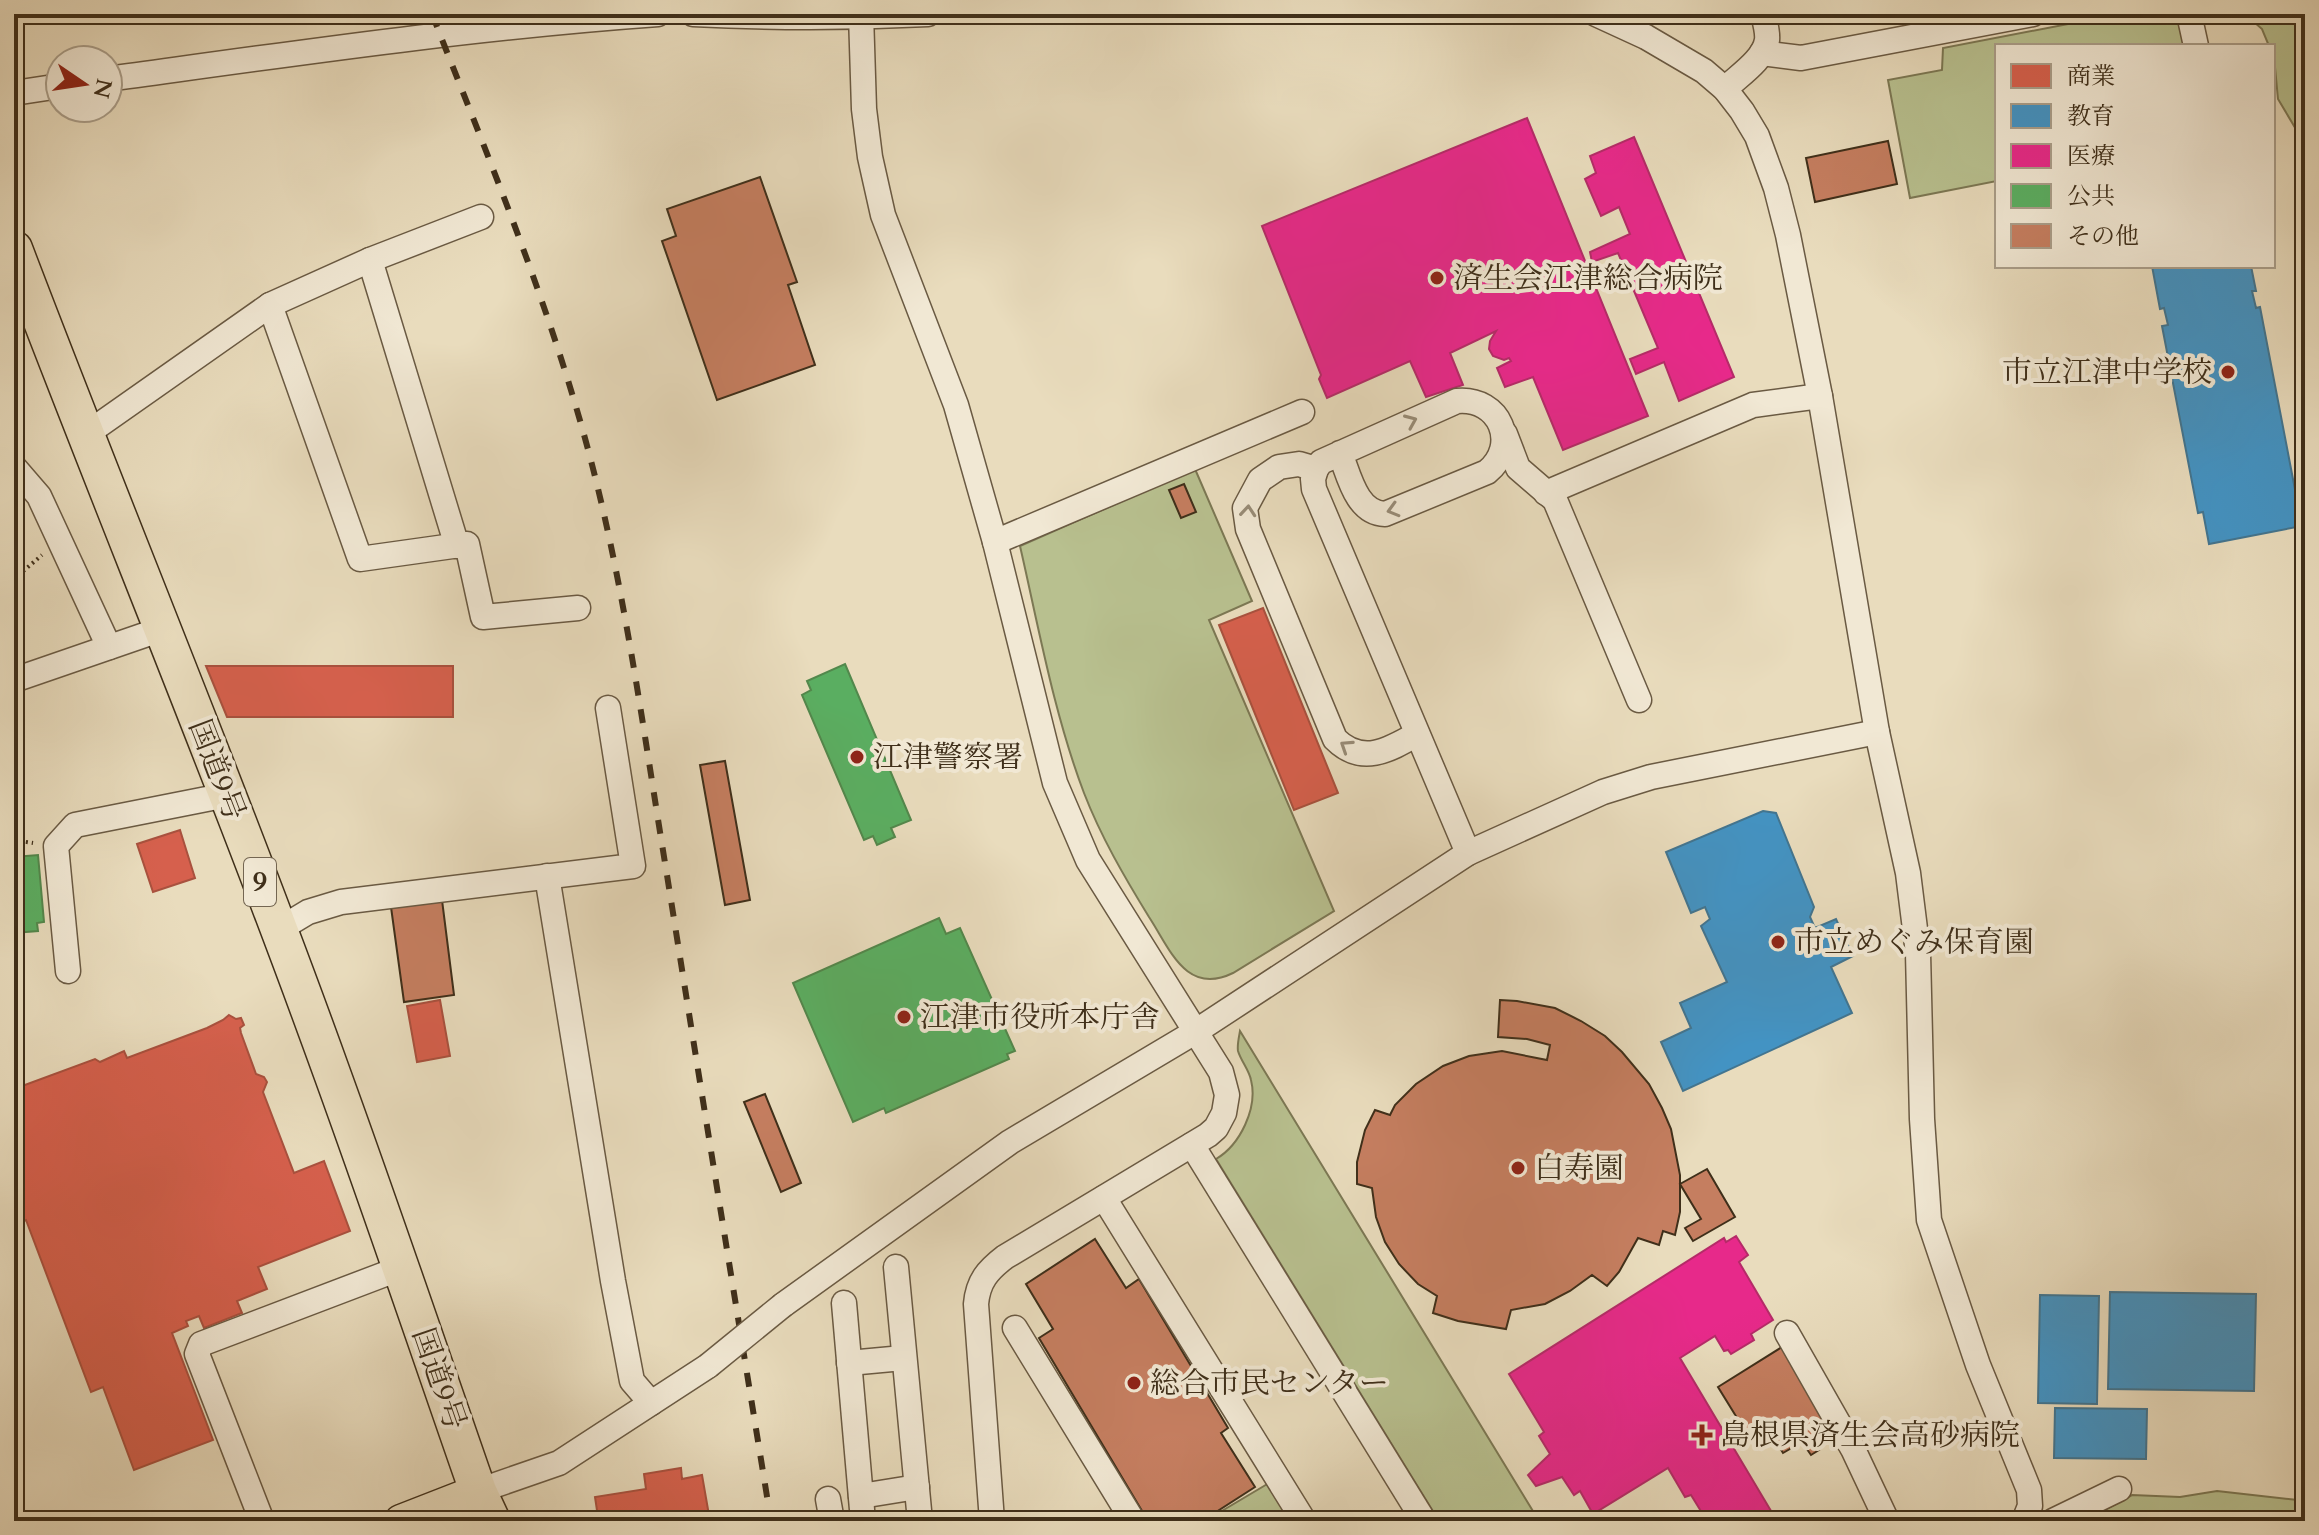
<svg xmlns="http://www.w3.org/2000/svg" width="2319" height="1535" font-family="Cardo,'Noto Serif JP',serif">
  <rect width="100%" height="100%" fill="#e9dcbd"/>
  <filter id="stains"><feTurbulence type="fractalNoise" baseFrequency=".0025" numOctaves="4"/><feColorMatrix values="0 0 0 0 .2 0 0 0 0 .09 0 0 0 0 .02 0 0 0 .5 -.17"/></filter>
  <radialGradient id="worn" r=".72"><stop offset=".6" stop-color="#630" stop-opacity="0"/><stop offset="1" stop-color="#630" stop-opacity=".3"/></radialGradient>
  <g fill="#b8c08f" stroke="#7c7854" stroke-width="2">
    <polygon points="2120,14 2181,14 2188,46 1997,46 1997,181 1910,198 1888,80 1942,70 1943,48"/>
    <polygon points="2245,14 2302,14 2305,19 2305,157 2300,136 2278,99 2273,46 2269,46 2262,29"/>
    <path d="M1195,469L1252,601L1209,620L1334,911L1233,973C1186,996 1170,949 1149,917C1125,878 1101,837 1084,793C1054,714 1039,629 1020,546Z"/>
    <path d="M1240,1031L1539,1521H1439L1216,1159C1240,1145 1258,1108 1251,1080C1249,1070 1241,1061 1238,1051C1237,1045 1239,1037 1240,1031Z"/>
    <polygon points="1269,1483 1292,1521 1205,1521"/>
    <polygon points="2217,1491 2298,1500 2305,1499 2305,1521 2102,1521 2101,1512 2132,1495 2180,1497"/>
  </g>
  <g fill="#d6604d" stroke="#a9513e" stroke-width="2">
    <polygon points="1263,608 1338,793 1294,810 1219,625"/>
    <polygon points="206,666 453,666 453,717 227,717"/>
    <polygon points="180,830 195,878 153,892 137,844"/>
    <polygon points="440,1000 450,1056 417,1062 407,1006"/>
    <polygon points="229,1015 236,1019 241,1018 244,1025 240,1028 241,1033 256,1074 264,1077 267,1082 263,1092 294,1173 324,1161 350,1231 258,1267 267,1289 237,1301 242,1313 204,1328 199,1316 186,1321 188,1326 172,1333 213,1440 134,1470 103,1387 91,1392 26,1220 14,1225 14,1089 95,1059 100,1062 124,1051 127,1058 207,1028 223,1020"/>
    <polygon points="681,1468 682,1479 702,1475 710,1521 589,1521 598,1517 595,1497 646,1489 644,1474"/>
  </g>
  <g fill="#4393c3" stroke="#427590" stroke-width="2">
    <polygon points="2152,266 2251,266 2256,291 2252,291 2256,308 2260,307 2302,526 2209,544 2203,512 2198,513 2162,326 2168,325 2164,308 2160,309"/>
    <polygon points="1763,811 1776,813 1814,907 1810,917 1815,928 1836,919 1853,956 1831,967 1852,1013 1683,1091 1661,1042 1691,1028 1680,1003 1727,982 1701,926 1710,919 1705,907 1691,913 1666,852"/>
    <polygon points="2110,1292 2256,1294 2254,1391 2108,1389"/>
    <polygon points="2040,1295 2099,1296 2097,1404 2038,1403"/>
    <polygon points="2055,1408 2147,1409 2146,1459 2054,1458"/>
  </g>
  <g fill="#e7298a" stroke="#b52b68" stroke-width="2">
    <polygon points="1527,118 1648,416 1563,450 1533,377 1505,387 1497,368 1511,361 1509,358 1504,360 1493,356 1489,349 1490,341 1496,331 1450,353 1463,385 1426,397 1410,361 1327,398 1319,379 1321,375 1262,226"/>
    <polygon points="1634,137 1734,377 1679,401 1664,362 1636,374 1630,359 1658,348 1618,253 1592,262 1590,252 1630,234 1619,207 1601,216 1585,179 1596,173 1590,156"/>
    <polygon points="1736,1236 1748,1255 1739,1262 1773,1320 1751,1334 1754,1340 1731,1354 1728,1350 1724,1351 1715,1336 1680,1358 1777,1521 1707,1521 1691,1495 1685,1497 1668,1468 1593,1514 1580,1491 1574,1495 1562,1477 1536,1486 1528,1475 1550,1454 1539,1436 1544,1432 1509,1374 1724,1238 1726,1242"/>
  </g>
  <g fill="#5aae61" stroke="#52884c" stroke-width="2">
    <polygon points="845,664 911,820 891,828 895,837 877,845 873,836 864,840 802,695 811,690 807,681"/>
    <polygon points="38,855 44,922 37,923 38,931 14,933 14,857"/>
    <polygon points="939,918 946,934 960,928 1015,1051 1007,1054 1009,1059 886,1113 884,1108 853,1122 793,983"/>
  </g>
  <g fill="#c57e60" stroke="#3f2f1a" stroke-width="2">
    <polygon points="1888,141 1897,184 1815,202 1806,158"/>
    <polygon points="760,177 797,282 788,285 815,365 717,400 662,241 676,236 667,209"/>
    <polygon points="1184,484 1196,512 1181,518 1169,490"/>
    <polygon points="725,761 750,900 725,905 700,765"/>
    <polygon points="442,900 454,995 404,1002 391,907"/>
    <polygon points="1500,1000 1517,1001 1555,1008 1581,1021 1605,1036 1622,1052 1649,1084 1662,1108 1671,1129 1680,1175 1680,1212 1675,1235 1663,1231 1659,1245 1638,1238 1619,1272 1607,1286 1592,1275 1570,1291 1545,1304 1511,1310 1506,1329 1458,1321 1433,1313 1437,1296 1418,1284 1399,1264 1385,1242 1376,1217 1372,1188 1357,1184 1357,1162 1365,1130 1375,1110 1390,1115 1395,1105 1416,1084 1443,1066 1469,1056 1502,1051 1547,1060 1550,1045 1527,1039 1498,1037"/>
    <polygon points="765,1094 801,1183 781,1192 744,1102"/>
    <polygon points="1707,1169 1735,1217 1693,1241 1685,1228 1701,1219 1680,1184"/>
    <polygon points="1095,1239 1126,1288 1139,1279 1228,1428 1221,1433 1255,1487 1202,1521 1148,1521 1039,1338 1053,1329 1026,1284"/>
    <polygon points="1782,1347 1829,1425 1811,1436 1819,1450 1811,1455 1802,1442 1783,1453 1768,1428 1750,1439 1718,1387"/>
  </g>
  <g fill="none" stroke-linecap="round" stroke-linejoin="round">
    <g stroke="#6a5a43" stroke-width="27">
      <g id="minor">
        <path d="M693,14C771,18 849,18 928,14"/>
        <path d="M861,14L864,109L870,157L883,215L956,405L995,542L1055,783L1088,860L1221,1072L1227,1095L1224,1113L1216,1128L1208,1135L1005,1257C988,1270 978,1281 976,1304L992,1521"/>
        <polyline points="1596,14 1646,37 1704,71 1725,89 1742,111 1757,136 1776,188 1788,235 1820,396 1877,732 1908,873 1918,953 1922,1119 1929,1220 1978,1365 2029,1490 2030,1506 2024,1521"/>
        <polyline points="2189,14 2196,46"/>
        <polyline points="1762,53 1801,58 2033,14"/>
        <path d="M108,79C291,54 474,27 658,14"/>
        <path d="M1725,89C1738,76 1764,60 1767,40C1768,32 1765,22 1763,14"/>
        <polyline points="14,93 60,86"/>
        <polyline points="370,260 457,546"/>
        <polyline points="270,305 360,559 467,544 483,617 578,608"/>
        <polyline points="1505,434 1518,468 1555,500 1639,700"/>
        <polyline points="85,435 270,305 370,260 481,217"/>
        <path d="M1340,453C1349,475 1356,513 1385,514L1487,472C1520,445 1500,397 1457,401L1321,462L1316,469L1313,479L1314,489L1468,853"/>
        <polyline points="14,467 39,496 109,647"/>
        <path d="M1316,469L1299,464L1279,467L1260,480L1245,508L1248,529L1335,739C1362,766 1389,750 1417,734"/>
        <polyline points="1546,493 1753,405 1820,396"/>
        <polyline points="995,542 1302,412"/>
        <polyline points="14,680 162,629"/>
        <polyline points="547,876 613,1281 632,1381 651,1403"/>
        <polyline points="278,930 308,912 341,902 633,866 608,708"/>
        <polyline points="68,971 56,846 75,825 227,795"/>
        <polyline points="1192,1145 1424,1521"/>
        <polyline points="1104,1198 1304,1521"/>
        <polyline points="896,1267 920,1521"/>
        <polyline points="844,1303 863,1521"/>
        <polyline points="783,1305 1010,1142 1195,1032 1468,853 1603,792 1651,777 1877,732"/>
        <polyline points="1015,1328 1133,1521"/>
        <polyline points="1787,1333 1853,1449 1887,1521"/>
        <polyline points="849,1363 903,1358"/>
        <polyline points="478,1491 559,1463 708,1366"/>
        <polyline points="861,1496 917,1487"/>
        <polyline points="828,1499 832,1521"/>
        <polyline points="262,1521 197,1354 201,1344 401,1268"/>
        <polyline points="2053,1521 2119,1489"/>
      </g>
    </g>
    <g stroke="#3f2f1a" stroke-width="35">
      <polyline id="major" points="401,1521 478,1491"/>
    </g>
    <g stroke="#3f2f1a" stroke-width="39">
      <path id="highway" d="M14,249C119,525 233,798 333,1076C383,1214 430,1353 478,1491L492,1521"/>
    </g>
    <g stroke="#3f2f1a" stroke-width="4" stroke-dasharray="2 4" stroke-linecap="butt">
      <polyline points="14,579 42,555"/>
      <polyline points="14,840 33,843"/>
    </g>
    <use href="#minor" stroke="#f1e8d4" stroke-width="24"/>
    <use href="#major" stroke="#e9dcbd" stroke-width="32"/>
    <use href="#highway" stroke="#e9dcbd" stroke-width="36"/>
    <path stroke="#3f2f1a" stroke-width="6" stroke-dasharray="14 14" stroke-linecap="butt" d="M432,14C485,149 541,284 581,424C623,571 642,724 667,875C701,1090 736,1306 771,1521"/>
    <g stroke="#6a5a43" stroke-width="27" stroke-linecap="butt">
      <polyline id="minor-bridge" points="708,1366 783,1305"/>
    </g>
    <use href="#minor-bridge" stroke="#f1e8d4" stroke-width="24"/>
  </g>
  <defs><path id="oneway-chevron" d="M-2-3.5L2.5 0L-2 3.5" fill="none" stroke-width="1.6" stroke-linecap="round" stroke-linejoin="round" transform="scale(2)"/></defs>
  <g stroke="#988c77">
    <use href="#oneway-chevron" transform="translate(1411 421) rotate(-23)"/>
    <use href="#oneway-chevron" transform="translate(1393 510) rotate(164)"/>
    <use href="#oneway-chevron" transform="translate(1248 511) rotate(-85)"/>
    <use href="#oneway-chevron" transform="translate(1346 746) rotate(-147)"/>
  </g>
  <g fill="#8f2418" stroke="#f1e8d4" stroke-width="3">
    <circle cx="1437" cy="278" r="8"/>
    <circle cx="2228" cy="372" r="8"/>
    <circle cx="857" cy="757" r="8"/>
    <circle cx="1778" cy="942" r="8"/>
    <circle cx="904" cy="1017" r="8"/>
    <circle cx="1518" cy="1168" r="8"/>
    <circle cx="1134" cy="1383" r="8"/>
    <path d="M1698 1423h8v8h8v8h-8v8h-8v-8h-8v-8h8z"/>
  </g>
  <g text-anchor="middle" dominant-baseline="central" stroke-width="8" stroke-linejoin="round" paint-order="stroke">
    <rect fill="#f1e8d4" stroke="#746652" stroke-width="2" x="244" y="858" width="32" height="48" rx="6"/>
    <g font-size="28" font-weight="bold" fill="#3f2f1a">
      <text x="260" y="882">9</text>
    </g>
    <g font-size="30" fill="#3f2f1a" stroke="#f1e8d4" text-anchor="start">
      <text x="1453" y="278">済生会江津総合病院</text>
      <text x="2212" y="372" text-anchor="end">市立江津中学校</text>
      <text x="873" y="757">江津警察署</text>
      <text x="1794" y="942">市立めぐみ保育園</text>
      <text x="920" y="1017">江津市役所本庁舎</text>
      <text x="1534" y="1168">白寿園</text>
      <text x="1150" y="1383">総合市民センター</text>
      <text x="1720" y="1435">島根県済生会高砂病院</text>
    </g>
    <g font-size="30" fill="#3f2f1a" stroke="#f1e8d4">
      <text transform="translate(217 770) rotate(69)">国道9号</text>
      <text transform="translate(439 1379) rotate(71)">国道9号</text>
    </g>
  </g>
  <rect width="2319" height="1535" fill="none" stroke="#e9dcbd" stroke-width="48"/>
  <rect x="16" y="16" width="2287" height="1503" fill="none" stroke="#3f2f1a" stroke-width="4"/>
  <rect x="24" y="24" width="2271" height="1487" fill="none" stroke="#3f2f1a" stroke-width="2"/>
  <rect x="1995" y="44" width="280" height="224" fill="#f1e8d4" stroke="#aa9e8a" stroke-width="2"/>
  <rect x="2011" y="64" width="40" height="24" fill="#d6604d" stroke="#aa9e8a" stroke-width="2"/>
  <text x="2067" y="84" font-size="24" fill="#3f2f1a">商業</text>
  <rect x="2011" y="104" width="40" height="24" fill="#4393c3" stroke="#aa9e8a" stroke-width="2"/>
  <text x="2067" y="124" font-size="24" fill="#3f2f1a">教育</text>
  <rect x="2011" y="144" width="40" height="24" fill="#e7298a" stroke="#aa9e8a" stroke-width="2"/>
  <text x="2067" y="164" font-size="24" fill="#3f2f1a">医療</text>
  <rect x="2011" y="184" width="40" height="24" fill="#5aae61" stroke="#aa9e8a" stroke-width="2"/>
  <text x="2067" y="204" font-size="24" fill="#3f2f1a">公共</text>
  <rect x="2011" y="224" width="40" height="24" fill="#c57e60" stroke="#aa9e8a" stroke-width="2"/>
  <text x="2067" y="244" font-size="24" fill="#3f2f1a">その他</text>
  <g transform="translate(84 84) rotate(103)"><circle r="38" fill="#f1e8d4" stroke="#aa9e8a" stroke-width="2"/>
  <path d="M0-6L14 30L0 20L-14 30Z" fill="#8f2418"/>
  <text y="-12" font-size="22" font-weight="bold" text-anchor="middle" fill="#3f2f1a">N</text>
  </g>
  <rect width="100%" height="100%" filter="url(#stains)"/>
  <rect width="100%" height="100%" fill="url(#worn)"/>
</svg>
